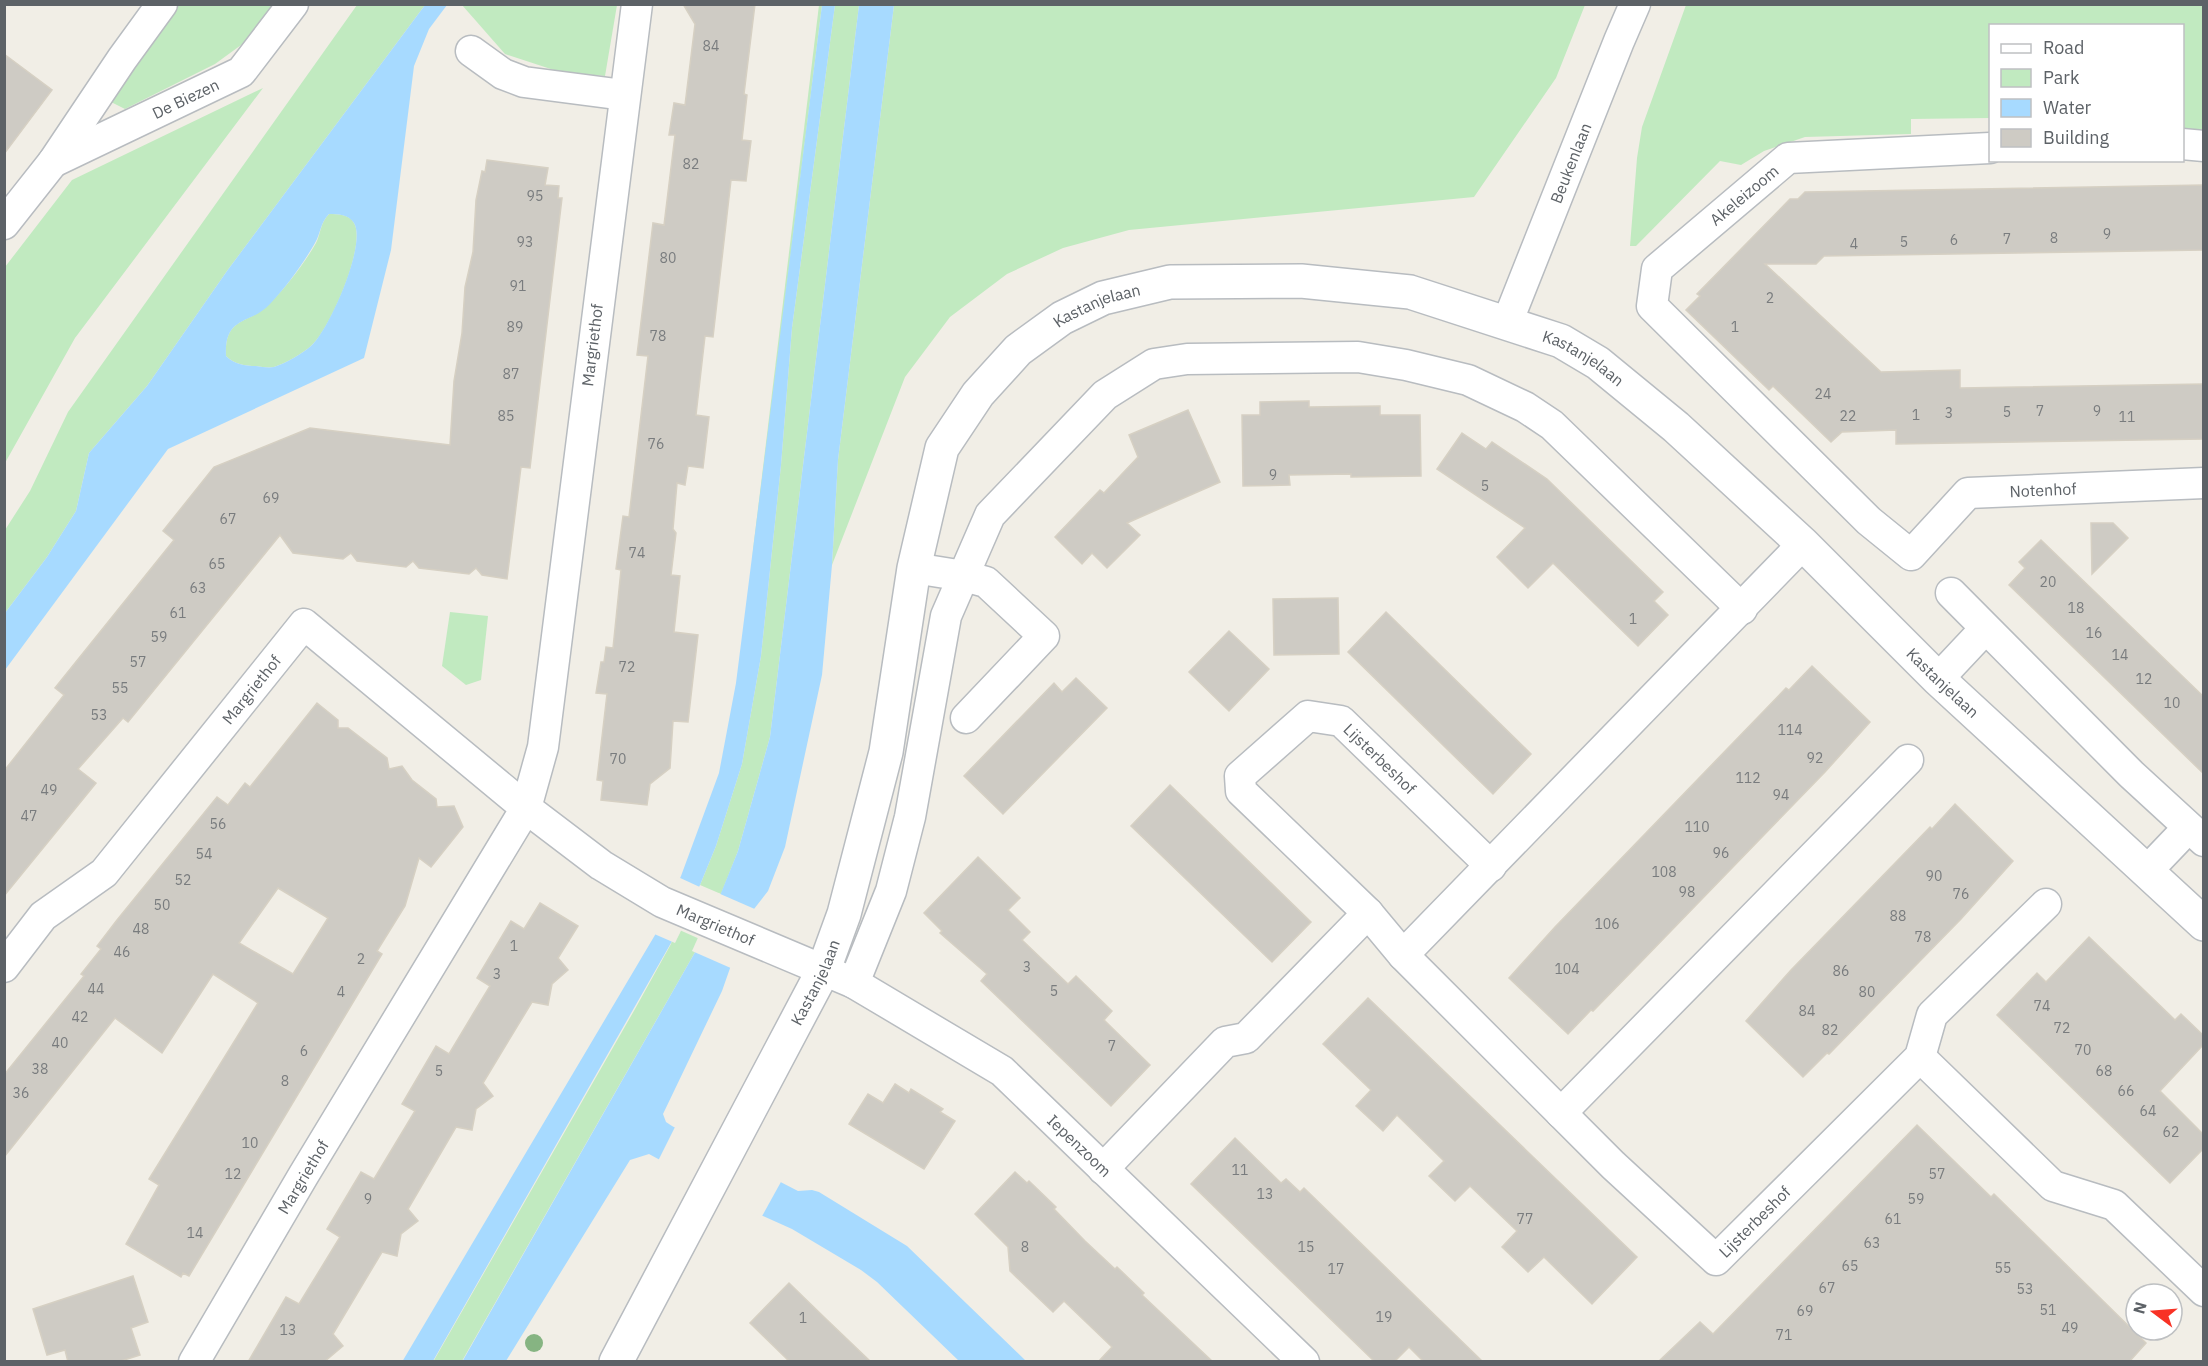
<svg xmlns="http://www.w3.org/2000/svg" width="2208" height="1366" font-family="'IBM Plex Sans',sans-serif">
  <rect width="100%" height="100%" fill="#f1eee6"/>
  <g fill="#c1eac0">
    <polygon points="177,5 277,5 248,40 215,64 125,109 111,102"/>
    <polygon points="357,5 425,5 227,271 147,386 89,453 76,511 47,557 5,613 5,530 30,491 68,412"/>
    <polygon points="462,5 617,5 605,76 560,72 505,54"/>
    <polygon points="819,5 822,5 752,565 753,550"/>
    <polygon points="835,5 859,5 770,737 738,851 721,894 700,885 716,846 742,764 761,656 781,465 792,328"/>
    <polygon points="894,5 1585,5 1556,78 1474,197 1129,230 1063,248 1007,274 950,317 905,377 832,565 838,460"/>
    <polygon points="1686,5 2203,5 2203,129 2183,129 2182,26 1990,26 1990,118 1911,119 1911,134 1805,137 1764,151 1741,165 1720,161 1636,246 1630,246 1637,158 1642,127"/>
    <polygon points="263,88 75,338 5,463 5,267 72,180"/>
    <path d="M329,214C338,214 349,214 354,223C367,245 329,331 311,346C302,354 286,363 274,367C269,368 262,367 256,366C245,366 234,364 226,356C224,315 250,325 270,303C287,286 304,264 316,243C321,233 320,223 329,214Z"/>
    <polygon points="450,612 488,616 481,680 466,685 442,666"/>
    <polygon points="675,928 702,940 462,1361 433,1362 635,1009 671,944"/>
  </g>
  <g fill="#a7daff" fill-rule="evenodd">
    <path d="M425,5H447L429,29L414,66L391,250L364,358L168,449L5,670V613L47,557L76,511L89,453L147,386L227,271ZM329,214C338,214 348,214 354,223C367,244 329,330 311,346C302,354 286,363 274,367C269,368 262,367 256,366C245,366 234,364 226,356C224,315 251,325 270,304C287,286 303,264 315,243C321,233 320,223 329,214Z"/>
    <polygon points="822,5 835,5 792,328 781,465 761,656 742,764 716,846 700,885 671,943 433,1361 402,1362 655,935 681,876 719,773 736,683"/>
    <polygon points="859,5 894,5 838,460 832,565 822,675 785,847 768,891 754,909 735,954 722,991 663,1114 666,1122 672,1126 798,1191 812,1190 819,1192 907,1246 1026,1361 959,1361 877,1282 861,1270 792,1229 763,1216 649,1154 630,1160 506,1361 462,1362 702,940 738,851 770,737"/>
  </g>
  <g fill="#f1eee6">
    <polygon points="678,877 702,888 675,943 652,933"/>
    <polygon points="718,893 757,910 733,969 692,951"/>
    <polygon points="676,1125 782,1180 761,1218 658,1161"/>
  </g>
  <g fill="#cecbc4" stroke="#d6d0c3" stroke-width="1.5" fill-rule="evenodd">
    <polygon points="683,4 755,4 744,94 747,95 742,140 751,141 746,181 731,180 713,337 705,336 696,415 709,417 703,468 688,466 685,485 677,483 673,529 676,533 671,575 680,576 674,632 698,635 688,722 673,721 670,768 650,784 647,805 601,800 603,781 597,780 607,694 596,693 601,662 604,662 606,647 613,648 621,570 616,569 623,516 629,517 648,356 637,355 653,223 664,225 675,135 669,135 674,103 685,105 695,24"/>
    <polygon points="4,54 52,90 4,154"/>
    <polygon points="487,160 548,168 545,185 559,186 558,198 562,198 530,468 521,467 507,579 482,575 476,568 469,574 419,568 413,561 406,567 357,561 351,553 343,559 293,553 280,535 128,722 123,718 78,769 96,783 4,896 4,771 64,695 55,688 174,540 163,531 214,467 310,428 450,445 454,381 462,333 465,287 473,252 476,200 482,171 485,172"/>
    <polygon points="2204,185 2204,250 1824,256 1816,264 1765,264 1881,372 1960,370 1960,388 2204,384 2204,439 1896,444 1896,430 1842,432 1831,442 1773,386 1769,390 1686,310 1700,296 1697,294 1790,199 1798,199 1805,192"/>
    <polygon points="1309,401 1309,407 1380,406 1380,415 1420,415 1421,476 1351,477 1351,474 1289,475 1290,485 1243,486 1242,415 1260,415 1260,402"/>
    <polygon points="1188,410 1220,482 1127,523 1140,535 1107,568 1092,553 1082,564 1055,537 1100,490 1104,493 1138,457 1129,435"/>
    <polygon points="1462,433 1486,449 1492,442 1547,479 1663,592 1654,601 1668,615 1638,646 1553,563 1528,588 1497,557 1525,528 1437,469"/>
    <polygon points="2091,523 2113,523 2128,538 2092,574"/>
    <polygon points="2041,540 2204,697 2204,774 2009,585 2025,568 2019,562"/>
    <polygon points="1338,598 1339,654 1274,655 1273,599"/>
    <polygon points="1386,612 1531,754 1493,794 1348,652"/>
    <polygon points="1229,631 1269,669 1229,711 1189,672"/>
    <polygon points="1812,666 1870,722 1825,772 1639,964 1593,1011 1591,1010 1568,1034 1509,978 1555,927 1786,688 1789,690"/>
    <polygon points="1076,678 1107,708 1003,814 964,776 1054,683 1062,692"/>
    <path d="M317,703L338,720V728H348L387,758L389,769L402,766L412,780L436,799L437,807L454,806L463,827L431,867L419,858L405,906L377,951L382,954L189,1276L183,1273L181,1277L126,1244L159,1185L149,1179L258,1003L213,974L162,1053L115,1018L4,1157V1075L84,976L81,974L101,949L97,946L117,920L217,797L228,805L245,783L250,787ZM278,888L328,918L293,974L239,943Z"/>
    <polygon points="1170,785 1311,922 1272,962 1131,826"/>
    <polygon points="1955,804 2013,861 1961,919 1829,1054 1827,1053 1803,1077 1746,1021 1791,970 1930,827 1932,829"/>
    <polygon points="978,857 1020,898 1008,910 1030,932 1022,940 1068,984 1076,976 1112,1011 1104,1020 1150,1065 1111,1106 981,981 987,974 940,933 942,931 924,913"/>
    <polygon points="540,903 578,926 558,958 568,970 552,984 548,1005 532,1002 483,1083 493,1096 476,1109 472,1130 456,1127 408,1209 418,1221 401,1234 397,1256 382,1252 333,1334 343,1346 324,1362 248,1362 286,1297 299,1304 340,1237 327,1229 361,1172 374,1179 415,1111 402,1104 436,1046 449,1054 473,1014 490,986 477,978 511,921 524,929"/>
    <polygon points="2089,937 2175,1020 2181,1014 2204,1036 2204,1044 2160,1091 2204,1135 2204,1148 2170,1183 1997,1015 2037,973 2046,982"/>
    <polygon points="1368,998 1637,1257 1592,1304 1544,1257 1528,1272 1502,1247 1517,1231 1470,1186 1455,1201 1429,1176 1444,1161 1397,1115 1383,1131 1356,1106 1371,1090 1323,1044"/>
    <polygon points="895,1084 909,1093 911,1089 943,1109 940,1112 955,1121 924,1169 849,1124 868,1094 883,1103"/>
    <polygon points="1917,1125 1991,1197 1994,1194 2146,1343 2129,1362 1658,1362 1700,1322 1713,1334"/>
    <polygon points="1235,1138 1281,1183 1286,1179 1300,1192 1304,1188 1483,1362 1424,1362 1409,1347 1394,1362 1375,1362 1191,1184"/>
    <polygon points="1015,1172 1027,1183 1029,1181 1056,1207 1054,1209 1085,1241 1115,1269 1117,1267 1144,1293 1142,1295 1213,1362 1098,1362 1112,1347 1064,1301 1053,1312 1010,1271 1008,1247 975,1214"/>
    <polygon points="133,1276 148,1322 131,1328 140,1355 118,1362 68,1362 65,1350 47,1355 33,1309"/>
    <polygon points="789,1283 825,1318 871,1362 790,1362 750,1323"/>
  </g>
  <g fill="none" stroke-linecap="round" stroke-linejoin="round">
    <g stroke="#b8bcc0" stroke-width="33">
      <g id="minor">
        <path id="s1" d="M637,4L543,747L526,808L601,865L662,902L854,983L1002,1071L1304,1362"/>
        <polyline points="471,51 503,74 524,82 624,95"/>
        <polyline points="2182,144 2204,146"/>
        <path id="s2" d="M1990,148L1788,158L1657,269L1652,306L1869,521L1911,555L1968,493L2204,483"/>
        <path id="s3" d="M53,162L241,72L293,4"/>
        <polyline points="4,224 53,162 122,59 162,4"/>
        <path id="s4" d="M1507,323L1619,41L1635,4"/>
        <path id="s5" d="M1803,544L1403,955L1613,1165L1716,1260L1920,1057L1932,1015L2046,904"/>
        <polyline points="914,568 964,576 986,582 1044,636 966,718"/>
        <polyline points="1951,593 2131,774 2204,841"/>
        <polyline points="1938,679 1985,629"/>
        <polyline points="2146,872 2188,828"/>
        <path id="s6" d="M1403,955L1368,913L1241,791L1240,776L1308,716L1341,721L1491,866"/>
        <path id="s7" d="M4,967L43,916L104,873L304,624L526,808L303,1176L194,1362"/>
        <polyline points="854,983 891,891 910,817 946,616 990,515 1105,395 1154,364 1187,359 1358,357 1406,365 1468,380 1525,407 1552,425 1742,609"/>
        <polyline points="1920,1057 2053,1186 2114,1205 2204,1291"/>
        <polyline points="1561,1113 1908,760"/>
        <polyline points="1103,1169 1225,1042 1246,1038 1368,913"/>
      </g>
    </g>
    <g stroke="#b8bcc0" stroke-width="36">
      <g id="tertiary">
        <path id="s8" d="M616,1362L824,969L844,914L886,752L914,568L942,448L978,394L1018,350L1062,318L1103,298L1170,282L1301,281L1410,292L1561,341L1598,363L1676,427L1803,544L1938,679L2204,924"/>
      </g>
    </g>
    <use href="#minor" stroke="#fff" stroke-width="30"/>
    <use href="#tertiary" stroke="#fff" stroke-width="33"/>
  </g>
  <circle fill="#86b482" cx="534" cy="1343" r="9"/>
  <g text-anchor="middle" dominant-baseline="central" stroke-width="5" stroke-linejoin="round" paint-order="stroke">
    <g font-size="14" fill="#797c7e">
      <text x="711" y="46">84</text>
      <text x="691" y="164">82</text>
      <text x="535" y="196">95</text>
      <text x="2107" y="234">9</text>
      <text x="2054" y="238">8</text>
      <text x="2007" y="239">7</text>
      <text x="1954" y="240">6</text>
      <text x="525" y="242">93</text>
      <text x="1904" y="242">5</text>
      <text x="1854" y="244">4</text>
      <text x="668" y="258">80</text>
      <text x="518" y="286">91</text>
      <text x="1770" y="298">2</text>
      <text x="515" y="327">89</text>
      <text x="1735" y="327">1</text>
      <text x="658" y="336">78</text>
      <text x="511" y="374">87</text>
      <text x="1823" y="394">24</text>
      <text x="2040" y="411">7</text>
      <text x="2097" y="411">9</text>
      <text x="2007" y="412">5</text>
      <text x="1949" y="413">3</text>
      <text x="1916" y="415">1</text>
      <text x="506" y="416">85</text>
      <text x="1848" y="416">22</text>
      <text x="2127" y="417">11</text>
      <text x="656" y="444">76</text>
      <text x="1273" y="475">9</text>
      <text x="1485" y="486">5</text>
      <text x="271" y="498">69</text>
      <text x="228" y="519">67</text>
      <text x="637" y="553">74</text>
      <text x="217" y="564">65</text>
      <text x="2048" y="582">20</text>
      <text x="198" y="588">63</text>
      <text x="2076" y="608">18</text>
      <text x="178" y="613">61</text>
      <text x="1633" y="619">1</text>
      <text x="2094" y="633">16</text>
      <text x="159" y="637">59</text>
      <text x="2120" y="655">14</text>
      <text x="138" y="662">57</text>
      <text x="627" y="667">72</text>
      <text x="2144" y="679">12</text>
      <text x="120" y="688">55</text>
      <text x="2172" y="703">10</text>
      <text x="99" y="715">53</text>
      <text x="1790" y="730">114</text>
      <text x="1815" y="758">92</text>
      <text x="618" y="759">70</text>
      <text x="1748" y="778">112</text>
      <text x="49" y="790">49</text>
      <text x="1781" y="795">94</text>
      <text x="29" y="816">47</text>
      <text x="218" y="824">56</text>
      <text x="1697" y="827">110</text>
      <text x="1721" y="853">96</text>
      <text x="204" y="854">54</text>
      <text x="1664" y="872">108</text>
      <text x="1934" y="876">90</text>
      <text x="183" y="880">52</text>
      <text x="1687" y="892">98</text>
      <text x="1961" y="894">76</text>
      <text x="162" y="905">50</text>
      <text x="1898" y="916">88</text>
      <text x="1607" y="924">106</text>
      <text x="141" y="929">48</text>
      <text x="1923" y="937">78</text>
      <text x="514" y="946">1</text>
      <text x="122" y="952">46</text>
      <text x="361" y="959">2</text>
      <text x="1027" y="967">3</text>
      <text x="1567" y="969">104</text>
      <text x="1841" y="971">86</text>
      <text x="497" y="974">3</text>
      <text x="96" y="989">44</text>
      <text x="1054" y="991">5</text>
      <text x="341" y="992">4</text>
      <text x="1867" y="992">80</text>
      <text x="2042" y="1006">74</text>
      <text x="1807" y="1011">84</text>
      <text x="80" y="1017">42</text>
      <text x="2062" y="1028">72</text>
      <text x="1830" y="1030">82</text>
      <text x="60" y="1043">40</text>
      <text x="1112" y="1046">7</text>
      <text x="2083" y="1050">70</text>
      <text x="304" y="1051">6</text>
      <text x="40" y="1069">38</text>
      <text x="439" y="1071">5</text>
      <text x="2104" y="1071">68</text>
      <text x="285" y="1081">8</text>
      <text x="2126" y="1091">66</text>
      <text x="21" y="1093">36</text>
      <text x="2148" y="1111">64</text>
      <text x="2171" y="1132">62</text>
      <text x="250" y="1143">10</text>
      <text x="1240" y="1170">11</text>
      <text x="233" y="1174">12</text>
      <text x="1937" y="1174">57</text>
      <text x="1265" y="1194">13</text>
      <text x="368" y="1199">9</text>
      <text x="1916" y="1199">59</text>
      <text x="1525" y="1219">77</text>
      <text x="1893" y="1219">61</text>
      <text x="195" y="1233">14</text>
      <text x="1872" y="1243">63</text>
      <text x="1025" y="1247">8</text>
      <text x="1306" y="1247">15</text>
      <text x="1850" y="1266">65</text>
      <text x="2003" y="1268">55</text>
      <text x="1336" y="1269">17</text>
      <text x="1827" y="1288">67</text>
      <text x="2025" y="1289">53</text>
      <text x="2048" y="1310">51</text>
      <text x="1805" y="1311">69</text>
      <text x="1384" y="1317">19</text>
      <text x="803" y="1318">1</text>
      <text x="2070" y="1328">49</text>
      <text x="288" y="1330">13</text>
      <text x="1784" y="1335">71</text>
    </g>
    <g font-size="16" fill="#5d6267" stroke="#fff">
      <text stroke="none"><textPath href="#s3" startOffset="147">De Biezen</textPath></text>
      <text stroke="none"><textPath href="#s4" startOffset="172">Beukenlaan</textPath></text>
      <text transform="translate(1744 195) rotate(-40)">Akeleizoom</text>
      <text stroke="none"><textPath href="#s8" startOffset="1196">Kastanjelaan</textPath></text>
      <text transform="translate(592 345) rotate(-83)">Margriethof</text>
      <text stroke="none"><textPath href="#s8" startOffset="1700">Kastanjelaan</textPath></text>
      <text stroke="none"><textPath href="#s2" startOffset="930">Notenhof</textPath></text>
      <text stroke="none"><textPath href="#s8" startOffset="2186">Kastanjelaan</textPath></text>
      <text stroke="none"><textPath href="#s7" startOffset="374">Margriethof</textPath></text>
      <text stroke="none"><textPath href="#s6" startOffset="424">Lijsterbeshof</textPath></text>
      <text stroke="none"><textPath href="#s1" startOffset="1036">Margriethof</textPath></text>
      <text stroke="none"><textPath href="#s8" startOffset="429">Kastanjelaan</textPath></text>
      <text stroke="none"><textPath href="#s1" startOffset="1466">Iepenzoom</textPath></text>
      <text transform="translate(303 1177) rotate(-59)">Margriethof</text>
      <text stroke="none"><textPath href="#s5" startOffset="1065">Lijsterbeshof</textPath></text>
    </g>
  </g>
  <rect width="2208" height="1366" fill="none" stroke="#5d6267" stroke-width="12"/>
  <rect x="1989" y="24" width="195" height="138" fill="#ffffff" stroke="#bec0c2" stroke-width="1.5"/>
  <rect x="2001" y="44" width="30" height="9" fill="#ffffff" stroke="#bec0c2" stroke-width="1.5"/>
  <text x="2043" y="54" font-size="18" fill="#5d6267">Road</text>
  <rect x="2001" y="69" width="30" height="18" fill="#c1eac0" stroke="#bec0c2" stroke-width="1.5"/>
  <text x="2043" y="84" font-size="18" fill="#5d6267">Park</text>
  <rect x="2001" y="99" width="30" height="18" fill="#a7daff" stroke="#bec0c2" stroke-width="1.5"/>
  <text x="2043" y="114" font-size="18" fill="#5d6267">Water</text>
  <rect x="2001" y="129" width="30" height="18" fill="#cecbc4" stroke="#bec0c2" stroke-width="1.5"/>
  <text x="2043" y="144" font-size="18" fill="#5d6267">Building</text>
  <g transform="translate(2154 1312) rotate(286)"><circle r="28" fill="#ffffff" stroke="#bec0c2" stroke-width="1.5"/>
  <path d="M0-4.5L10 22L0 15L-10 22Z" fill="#f83225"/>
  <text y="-9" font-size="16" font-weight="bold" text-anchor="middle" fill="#5d6267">N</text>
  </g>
</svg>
